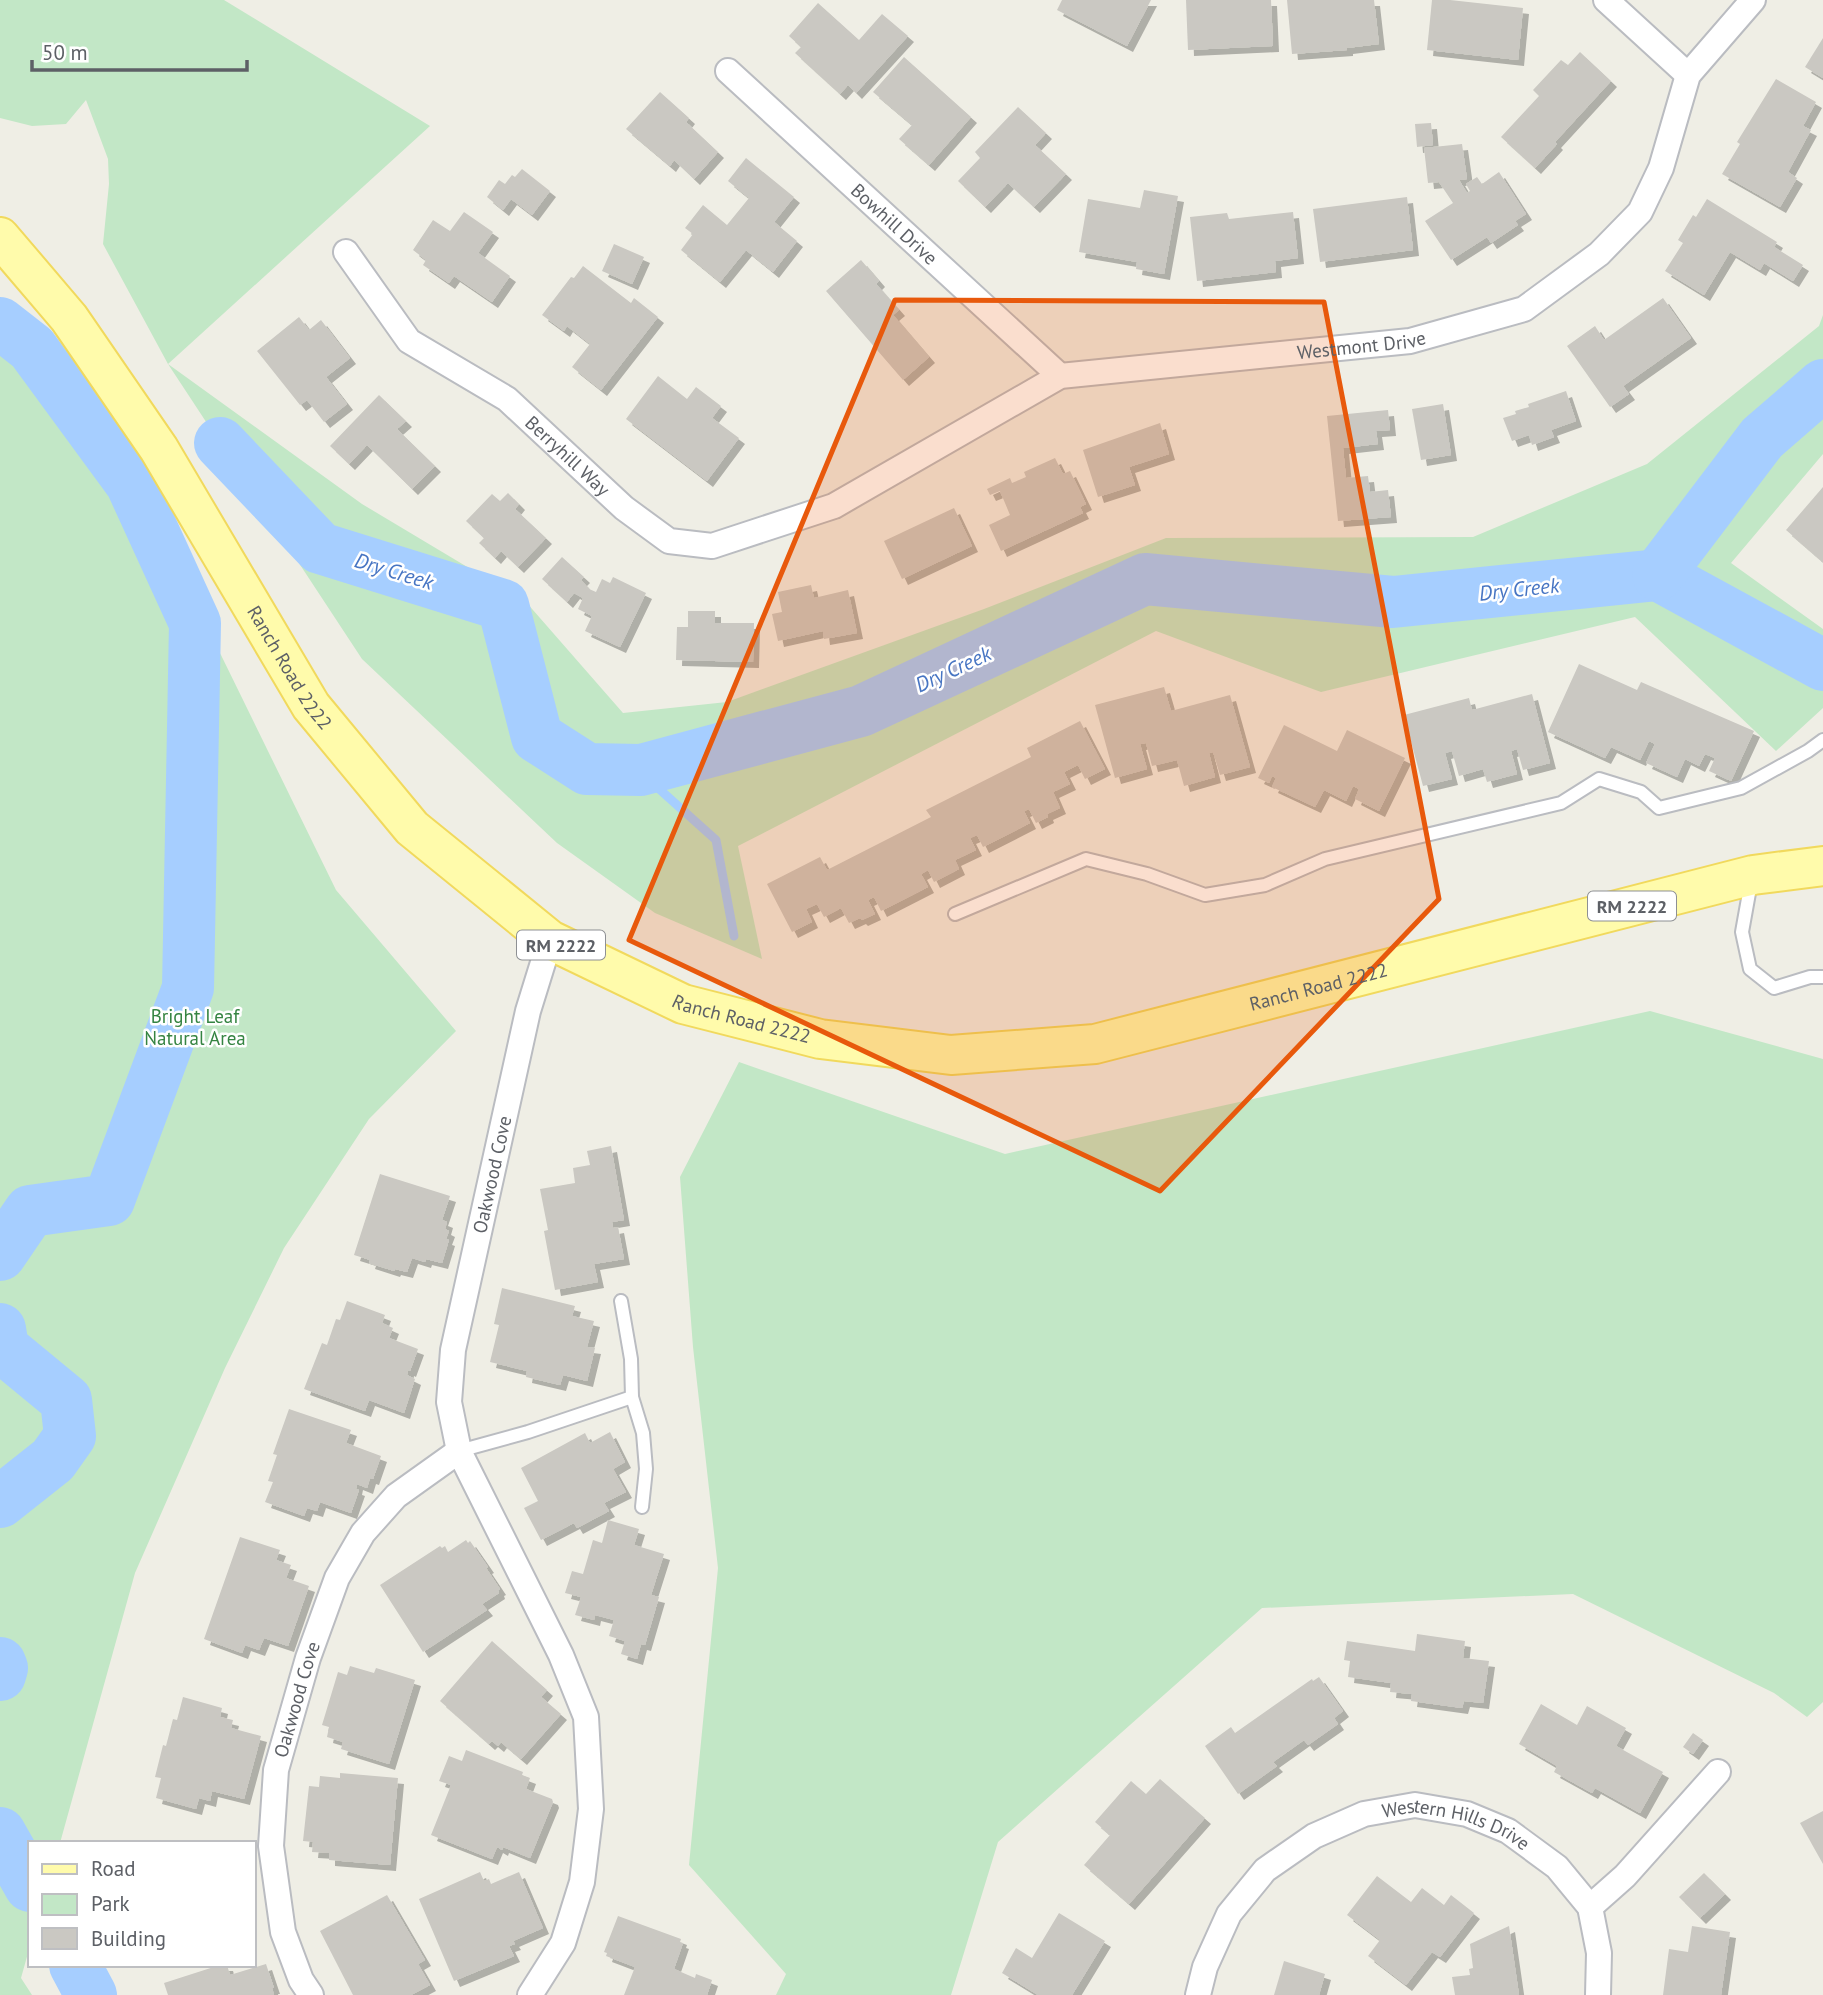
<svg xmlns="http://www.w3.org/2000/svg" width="1823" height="1995" font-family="'PT Sans',sans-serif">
  <defs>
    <filter id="shadow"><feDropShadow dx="6" dy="6" stdDeviation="0" flood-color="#0004"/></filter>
  </defs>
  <rect width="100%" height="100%" fill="#efeee5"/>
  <g fill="#c2e7c6">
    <polygon points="0,0 224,0 430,126 168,364 362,504 526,602 623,713 727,702 984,609 1166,538 1473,537 1647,464 1819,326 1823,315 1823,454 1731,563 1823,629 1823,708 1776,751 1635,617 1321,692 1156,631 738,846 762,959 655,913 557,843 362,659 168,364 103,244 109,184 108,159 86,100 66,124 32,126 0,118"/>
    <polygon points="0,313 94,429 221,655 336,890 456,1031 369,1119 284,1248 225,1368 135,1573 60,1843 30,1843 30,1946 21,1978 32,1995 0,1995"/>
    <polygon points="1650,1011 1823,1059 1823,1702 1807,1717 1774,1693 1573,1594 1262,1608 998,1842 951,1995 776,1995 786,1974 689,1865 718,1568 693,1347 680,1177 739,1062 1005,1154"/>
  </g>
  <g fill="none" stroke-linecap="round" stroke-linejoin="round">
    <polyline stroke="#a6ceff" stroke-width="9" points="641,770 648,779 716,840 734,936"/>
    <g stroke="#a6ceff" stroke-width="52">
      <polyline points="0,323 32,348 131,483 195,623 188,988 109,1200 30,1211 0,1255"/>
      <polyline points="220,443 320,548 503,605 537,737 587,769 641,770 861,711 1145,579 1393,602 1658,575 1823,665"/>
      <polyline points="1658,575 1762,438 1823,385"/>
      <polyline points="0,1329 3,1348 66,1400 70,1436 53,1460 0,1502"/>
      <polyline points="0,1663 2,1668 0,1675"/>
      <polyline points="0,1833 30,1886"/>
      <polyline points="75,1965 91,1995"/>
    </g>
  </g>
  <g fill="#cac8c2" filter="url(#shadow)">
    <polygon points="1062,0 1151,0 1127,46 1057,10"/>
    <polygon points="1186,0 1271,0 1273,46 1188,50"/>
    <polygon points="1287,0 1374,0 1379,44 1347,48 1347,50 1292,54"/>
    <polygon points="1432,0 1450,0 1523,8 1518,60 1427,50"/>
    <polygon points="818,3 859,40 882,14 908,36 856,93 848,85 840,94 795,53 801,47 789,36"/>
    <polygon points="1823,38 1823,78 1805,67"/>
    <polygon points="1580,52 1611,81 1555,142 1557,144 1535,168 1501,137 1539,96 1533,90 1561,60 1568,65"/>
    <polygon points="904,57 971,117 929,165 899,139 912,125 873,92"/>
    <polygon points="1776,79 1816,102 1803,126 1811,130 1788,172 1797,178 1780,207 1722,174 1740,144 1737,142"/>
    <polygon points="660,92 689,118 686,122 718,152 694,179 674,160 670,166 626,129"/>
    <polygon points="1018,107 1046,133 1035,145 1066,174 1034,207 1008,183 985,207 958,181 980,158 975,152"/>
    <polygon points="1431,123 1433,145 1417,147 1415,124"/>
    <polygon points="1462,144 1467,179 1459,180 1467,193 1470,191 1466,184 1477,177 1482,184 1499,172 1526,214 1515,221 1518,225 1491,243 1487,237 1451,260 1425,221 1453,203 1439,182 1428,183 1424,148"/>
    <polygon points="746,158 794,197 774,222 797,241 773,272 746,250 720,282 681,250 693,234 685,228 703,205 727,225 749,198 728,181"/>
    <polygon points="522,169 550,191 532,215 511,199 503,210 487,197 499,180 505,184 512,175 515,177"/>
    <polygon points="1144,190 1178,196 1164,274 1136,269 1137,262 1079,252 1088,199 1140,208"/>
    <polygon points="1407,197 1413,250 1320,262 1313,209"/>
    <polygon points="1707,199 1777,242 1774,247 1803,265 1793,281 1764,263 1760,270 1730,252 1704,295 1665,271 1683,243 1678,240 1693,215 1696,217"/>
    <polygon points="464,212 493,232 478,253 510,276 492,302 454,276 449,283 423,265 426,260 413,250 433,220 450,231"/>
    <polygon points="1293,212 1298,258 1275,261 1276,272 1197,281 1190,217 1227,213 1229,219"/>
    <polygon points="614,244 644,257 632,284 602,271"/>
    <polygon points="861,260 879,281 876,284 899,310 893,315 929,357 903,380 826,291"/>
    <polygon points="583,266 631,303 634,298 658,317 601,390 572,367 590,344 567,326 564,331 542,315 571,277 574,278"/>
    <polygon points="1663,298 1691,338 1623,386 1629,394 1610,407 1567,346 1595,326 1604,340"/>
    <polygon points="299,317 309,330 321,320 350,358 326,377 347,404 324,422 307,400 300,405 257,351"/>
    <polygon points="658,376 687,399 696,387 721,406 712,418 739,438 707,481 626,419"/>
    <polygon points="1566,391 1576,421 1551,430 1554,437 1532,445 1529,435 1512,441 1503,418 1516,414 1515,411 1529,407 1528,404"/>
    <polygon points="379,395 406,421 397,429 435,466 412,489 367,445 349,464 330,446"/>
    <polygon points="1443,404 1451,455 1421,460 1412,409"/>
    <polygon points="1388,410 1390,430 1376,431 1378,444 1343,448 1346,478 1368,476 1370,492 1388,490 1391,517 1338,521 1327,416"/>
    <polygon points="1160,423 1169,454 1129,467 1135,485 1098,497 1083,450"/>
    <polygon points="1055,458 1063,474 1070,471 1086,504 1080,507 1083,513 1001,551 989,525 1010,515 1000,491 990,495 987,489 1010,478 1012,483 1026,477 1024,472"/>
    <polygon points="1823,487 1823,562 1786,530"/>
    <polygon points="508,493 519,504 515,509 546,538 518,567 501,551 495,558 479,543 484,538 466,521 492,494 500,501"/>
    <polygon points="954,508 972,546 902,579 884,541"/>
    <polygon points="562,557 584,577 581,580 589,589 596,592 602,579 610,583 613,577 646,593 620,647 585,631 592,616 578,609 583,598 574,593 567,602 542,579"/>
    <polygon points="811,585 814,598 848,590 857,633 824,639 823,631 778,641 772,614 782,612 778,592"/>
    <polygon points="688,611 715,611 715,623 754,623 753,662 676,660 677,627 688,627"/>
    <polygon points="1579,664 1637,690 1641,682 1754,731 1731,781 1709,771 1715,758 1705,754 1699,766 1685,759 1677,777 1646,763 1655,744 1649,741 1640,760 1611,747 1605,758 1548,732"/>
    <polygon points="1164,687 1171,711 1230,695 1250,767 1220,775 1213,752 1209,753 1215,777 1184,786 1177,760 1152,766 1146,743 1140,744 1147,769 1115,778 1095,705"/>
    <polygon points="1532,694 1550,763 1523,770 1517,749 1511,751 1517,774 1487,782 1483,769 1459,776 1452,751 1445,753 1452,779 1423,786 1404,715 1469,698 1472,710"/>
    <polygon points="1080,721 1105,769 1085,779 1078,765 1064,772 1070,784 1053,792 1060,808 1047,814 1048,817 1036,823 1029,809 1024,811 1030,823 983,847 977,835 970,838 976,850 955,860 959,869 934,882 928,870 921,874 928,887 881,911 874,897 868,900 875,914 862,920 860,918 849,923 841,908 824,917 817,904 806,909 812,922 792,932 767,884 820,857 827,870 931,817 926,810 1031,757 1027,748"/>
    <polygon points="1284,725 1337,751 1347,730 1405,758 1379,811 1355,799 1359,789 1353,786 1346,801 1324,790 1315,807 1272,787 1276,778 1272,776 1269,783 1258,778"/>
    <polygon points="611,1146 624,1220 612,1222 613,1228 618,1227 624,1259 594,1264 598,1282 555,1290 544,1231 548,1230 540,1189 575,1183 573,1168 590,1165 587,1151"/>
    <polygon points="380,1174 450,1196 442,1220 447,1222 445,1229 449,1231 446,1239 449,1240 442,1263 426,1259 425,1262 412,1258 407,1272 395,1269 394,1271 369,1263 370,1260 354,1255"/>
    <polygon points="502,1288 575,1306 572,1316 594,1321 587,1347 595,1348 587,1381 563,1375 560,1385 526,1377 527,1371 490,1362 499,1325 494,1324"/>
    <polygon points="347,1301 385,1315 382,1323 393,1328 389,1338 418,1349 410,1371 408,1370 407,1375 415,1379 404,1413 369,1400 365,1411 304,1389 322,1343 327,1345 336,1319 340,1320"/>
    <polygon points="289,1409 351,1430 346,1443 381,1456 373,1479 370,1478 367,1488 357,1484 356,1489 359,1490 351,1513 320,1502 317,1511 307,1508 304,1516 265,1502 273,1482 268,1481 277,1455 273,1454"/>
    <polygon points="610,1432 625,1462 613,1469 626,1492 604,1503 609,1511 577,1528 574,1523 541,1540 524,1508 538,1501 521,1468 585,1433 590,1443"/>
    <polygon points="608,1520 639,1529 634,1545 664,1554 651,1595 659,1597 645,1645 641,1644 637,1659 621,1654 625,1641 609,1636 614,1620 595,1615 594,1620 575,1615 581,1597 565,1593 572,1571 583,1574 593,1540 602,1543"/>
    <polygon points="240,1537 280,1550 276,1560 291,1565 286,1578 309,1586 288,1646 264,1638 259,1650 245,1645 242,1653 204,1639"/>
    <polygon points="466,1540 468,1543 470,1541 488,1567 486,1568 500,1589 498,1590 499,1593 482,1604 487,1610 423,1652 380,1585 440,1546 442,1548 445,1546 448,1552"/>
    <polygon points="1417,1634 1465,1641 1463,1658 1489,1661 1483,1703 1464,1701 1462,1708 1411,1701 1412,1694 1390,1692 1391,1683 1348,1677 1350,1661 1344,1660 1347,1641 1415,1651"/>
    <polygon points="492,1641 547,1690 541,1697 561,1714 521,1759 501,1742 498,1746 492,1741 489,1744 440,1701"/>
    <polygon points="350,1666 374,1673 376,1668 415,1680 389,1764 341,1749 343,1742 327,1737 329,1727 322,1725 338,1672 347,1675"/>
    <polygon points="1319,1677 1343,1711 1334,1718 1338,1724 1308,1745 1304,1740 1273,1762 1277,1766 1238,1794 1205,1746 1231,1727 1235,1733 1312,1679 1313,1681"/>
    <polygon points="183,1697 222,1708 220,1717 233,1720 231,1728 261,1736 244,1799 212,1791 210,1801 199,1798 196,1809 156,1798 161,1778 155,1777 163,1745 166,1746 173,1719 177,1720"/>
    <polygon points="1541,1704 1577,1725 1587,1706 1626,1728 1616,1746 1663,1772 1640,1813 1595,1788 1592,1793 1554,1772 1557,1766 1519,1744"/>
    <polygon points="1693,1733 1703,1740 1693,1754 1683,1747"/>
    <polygon points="466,1750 523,1772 522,1775 530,1778 526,1789 552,1799 553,1802 530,1858 503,1847 502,1850 497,1847 492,1859 431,1835 451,1785 439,1781 449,1756 462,1761"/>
    <polygon points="340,1773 398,1778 390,1865 329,1860 329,1853 312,1852 313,1842 303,1841 309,1786 319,1787 320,1776 340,1778"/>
    <polygon points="1160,1779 1205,1818 1129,1904 1084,1865 1110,1835 1095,1822 1131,1781 1146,1794"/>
    <polygon points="1823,1811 1823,1864 1800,1823"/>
    <polygon points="480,1872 484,1881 489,1879 491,1884 519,1872 543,1928 513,1941 515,1944 509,1946 514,1956 454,1981 419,1899"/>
    <polygon points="1704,1873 1725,1894 1700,1918 1679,1897"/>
    <polygon points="1377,1876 1411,1902 1422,1888 1444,1905 1451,1895 1474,1913 1440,1957 1432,1952 1406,1985 1368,1956 1380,1940 1347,1915"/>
    <polygon points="387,1895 425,1960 418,1964 430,1985 411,1995 353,1995 320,1931"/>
    <polygon points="1059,1913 1105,1941 1072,1995 1038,1995 1002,1973 1016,1948 1032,1958"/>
    <polygon points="618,1916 681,1939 680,1942 683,1943 674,1969 695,1978 696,1974 712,1980 707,1995 624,1995 635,1967 606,1956 607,1953 604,1952"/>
    <polygon points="1509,1926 1519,1995 1455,1995 1452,1977 1470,1975 1469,1969 1473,1968 1470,1944"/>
    <polygon points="1692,1926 1730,1932 1721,1995 1663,1995 1669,1949 1688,1952"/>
    <polygon points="1284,1961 1325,1974 1319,1995 1274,1995"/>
    <polygon points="266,1964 274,1988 272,1988 274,1995 168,1995 164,1983 220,1965 227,1965 230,1975"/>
  </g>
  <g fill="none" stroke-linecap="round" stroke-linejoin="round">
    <g stroke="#babcc1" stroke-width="16">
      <g id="lane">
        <polyline points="1751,882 1742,932 1750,969 1774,988 1810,977 1823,977"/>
        <polyline points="955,914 1086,859 1147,874 1205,895 1265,885 1325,859 1561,803 1599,779 1641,792 1659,808 1741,788 1808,751 1823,740"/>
        <polyline points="632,1397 643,1433 646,1469 642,1507"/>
        <polyline points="459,1451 528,1432 632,1397 631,1359 621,1301"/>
      </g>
    </g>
    <g stroke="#babcc1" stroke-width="28">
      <g id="street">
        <polyline points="1606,0 1688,75"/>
        <path id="s1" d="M728,71L1060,376"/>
        <path id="s2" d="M346,252L409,341L507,399L624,508L669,541L712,546L834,506L1060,376L1410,341L1524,309L1599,254L1640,212L1661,168L1688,75L1753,0"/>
        <path id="s3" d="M459,1451L449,1402L453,1350L528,1011L550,940"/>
        <polyline points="1590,1907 1625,1876 1718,1772"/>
        <path id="s4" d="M311,1995L301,1980L283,1932L271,1846L276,1770L308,1658L337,1578L363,1533L396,1496L459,1451L561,1655L586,1717L591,1809L582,1882L563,1943L530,1995"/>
        <path id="s5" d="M1198,1995L1205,1967L1229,1914L1265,1870L1314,1836L1364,1814L1415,1805L1467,1814L1508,1831L1557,1867L1590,1907L1599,1953L1598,1995"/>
      </g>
    </g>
    <g stroke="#f1d95d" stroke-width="42">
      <g id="primary">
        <path id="s6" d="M0,237L69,318L159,449L311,706L412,828L550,940L683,1004L820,1039L951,1055L1095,1044L1753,875L1823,866"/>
      </g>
    </g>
    <use href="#lane" stroke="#fff" stroke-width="12"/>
    <use href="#street" stroke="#fff" stroke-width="24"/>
    <use href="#primary" stroke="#fffbab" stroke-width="38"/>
  </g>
  <path fill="#e8590c" fill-opacity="0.2" stroke="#e8590c" stroke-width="5" stroke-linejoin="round" d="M895,300L1324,302L1439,899L1160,1191L629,940Z"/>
  <g text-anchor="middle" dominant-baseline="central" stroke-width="5" stroke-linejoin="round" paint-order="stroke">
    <g fill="#fff" stroke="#8e9094" stroke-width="2">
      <rect x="1588" y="891.5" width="88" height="29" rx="5"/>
      <rect x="517" y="930.5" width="88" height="29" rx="5"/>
    </g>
    <g font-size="18" font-weight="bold" fill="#5d6066">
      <text x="1632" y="906">RM 2222</text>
      <text x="561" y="945">RM 2222</text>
    </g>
    <g font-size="19" fill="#5d6066" stroke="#fff">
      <text stroke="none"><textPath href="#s1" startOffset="226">Bowhill Drive</textPath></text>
      <text stroke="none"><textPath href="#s2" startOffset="1174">Westmont Drive</textPath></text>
      <text stroke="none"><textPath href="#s2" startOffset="306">Berryhill Way</textPath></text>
      <text stroke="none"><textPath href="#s6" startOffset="520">Ranch Road 2222</textPath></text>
      <text stroke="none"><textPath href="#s6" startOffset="1696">Ranch Road 2222</textPath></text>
      <text stroke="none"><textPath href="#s6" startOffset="1108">Ranch Road 2222</textPath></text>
      <text stroke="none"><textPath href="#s3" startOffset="282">Oakwood Cove</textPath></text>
      <text stroke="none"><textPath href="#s4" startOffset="306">Oakwood Cove</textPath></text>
      <text stroke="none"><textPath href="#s5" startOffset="354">Western Hills Drive</textPath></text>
    </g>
    <g font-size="19" fill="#358442" stroke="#fff">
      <text x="195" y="1016">Bright Leaf<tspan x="195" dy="22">Natural Area</tspan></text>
    </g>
    <g font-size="21" font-style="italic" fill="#4775c3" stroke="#fff">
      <text transform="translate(394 571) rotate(17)">Dry Creek</text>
      <text transform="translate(1519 589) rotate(-6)">Dry Creek</text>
      <text transform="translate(953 669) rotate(-25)">Dry Creek</text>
    </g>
  </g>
  <rect x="28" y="1841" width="228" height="126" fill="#ffffff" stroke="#bebfc2" stroke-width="2"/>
  <rect x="42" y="1864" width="35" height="10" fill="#fffbab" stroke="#bebfc2" stroke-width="2"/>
  <text x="91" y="1876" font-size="21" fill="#5d6066">Road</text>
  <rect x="42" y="1894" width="35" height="21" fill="#c2e7c6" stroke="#bebfc2" stroke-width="2"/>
  <text x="91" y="1911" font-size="21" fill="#5d6066">Park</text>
  <rect x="42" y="1928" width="35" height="21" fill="#cac8c2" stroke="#bebfc2" stroke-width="2"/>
  <text x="91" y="1946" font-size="21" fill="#5d6066">Building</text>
  <path d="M32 60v10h215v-10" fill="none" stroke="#5d6066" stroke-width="3.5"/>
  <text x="42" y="60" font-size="21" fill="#5d6066" stroke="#ffffff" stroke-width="5" paint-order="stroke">50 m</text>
</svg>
